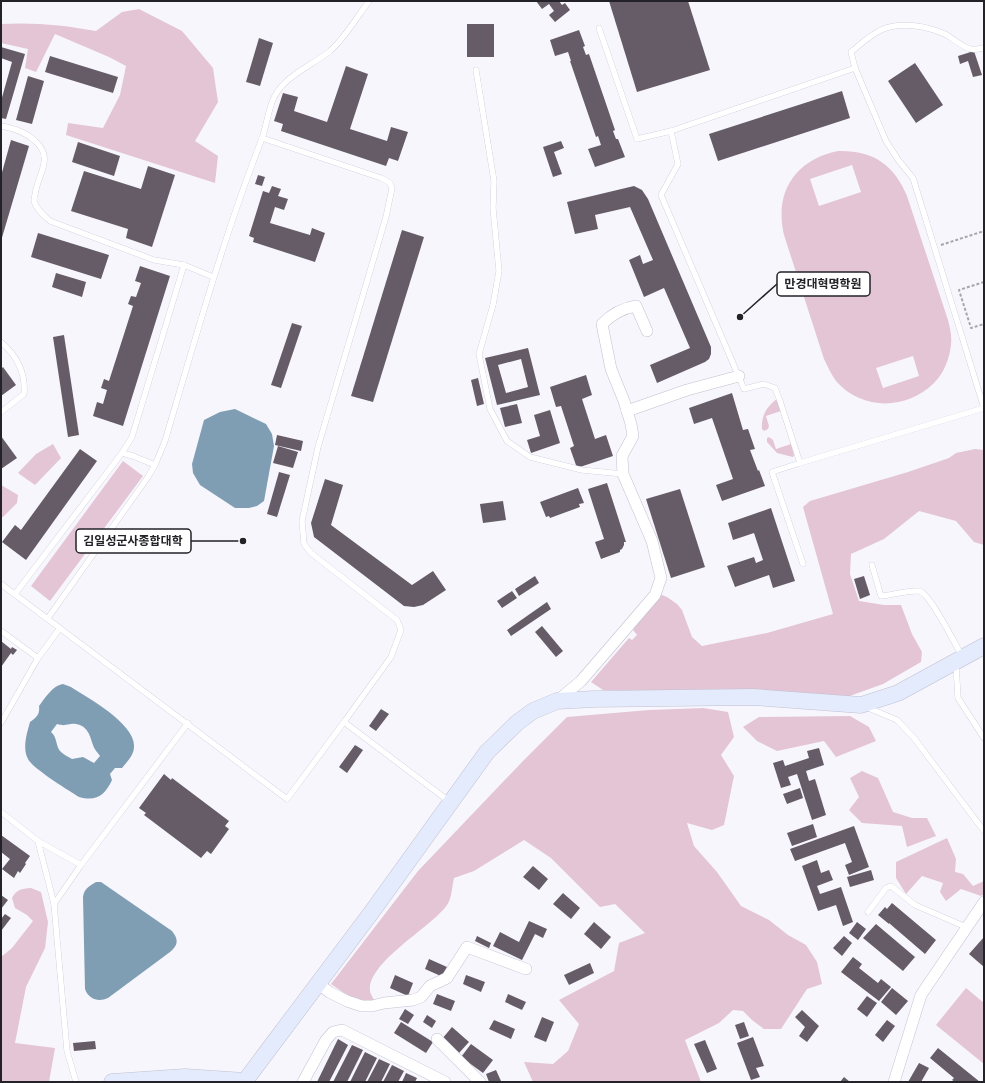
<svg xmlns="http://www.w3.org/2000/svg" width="985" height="1083" font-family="Arial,'Noto Sans KR',sans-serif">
  <rect width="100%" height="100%" fill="#f7f6fd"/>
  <g fill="#e4c5d6" fill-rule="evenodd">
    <path d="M139,9L182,31L213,68L218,102L195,141L218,156L215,183L66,135L68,123L103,128L120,95L126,66L109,57L55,34L36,72L25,68L28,49L1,43V24C33,22 64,25 96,31L122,12Z"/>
    <path d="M838,151C872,150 894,164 907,196L948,320C950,328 952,336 951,344C950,358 944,373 934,383C907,410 862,411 836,381C831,374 828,367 824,359L784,235C774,192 795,160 838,151ZM852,165L861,192L819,206L810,179ZM913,356L919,376L883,388L876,368Z"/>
    <path d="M777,399L781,411L766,416L769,426L768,429L764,431L762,429C761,416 767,406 777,399Z"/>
    <polygon points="769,437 773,440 776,449 791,444 794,455 793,457 777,453 767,442 767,438"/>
    <polygon points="53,444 61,458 35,485 18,473 36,454"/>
    <polygon points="975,449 984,450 984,545 974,542 956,521 919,511 884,539 851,554 850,574 859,601 884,605 901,605 912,634 922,652 921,662 883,684 847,697 686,694 603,690 591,682 629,638 632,640 637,635 633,630 653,601 662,595 667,597 677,604 682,610 692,637 702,646 767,633 833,614 803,507 810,501 908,472 949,458 956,453"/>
    <polygon points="123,461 143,476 50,601 31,586"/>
    <polygon points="1,485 18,495 17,503 3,517 1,517"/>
    <path d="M703,708L728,712L734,737L721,755L734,776L724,825L712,830L687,823L694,846L717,872L741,906L769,920L788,935L806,945L817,962L822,984L807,989L781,1029H764L752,1020L743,1011L733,1010L719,1023L685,1040L701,1082H533L524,1062L553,1064L568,1051L579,1024L559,1000L614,971L619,943L645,933L615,904L600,907L551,858L524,840L474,871L454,878C452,886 452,898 447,905C432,927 367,962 370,991C370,994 374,999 375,1002L353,999L331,984L418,871L523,761L567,717L649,710Z"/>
    <polygon points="850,716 869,727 876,741 836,757 824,741 777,751 757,741 743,727 759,717"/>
    <polygon points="862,771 878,778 893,812 912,818 927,818 936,836 907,847 902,826 862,823 849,810 859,797 850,778"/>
    <polygon points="947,838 956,859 955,872 963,874 973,886 984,881 984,894 981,896 961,889 946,901 940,892 943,883 922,876 906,894 896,878 896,862"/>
    <path d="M31,888L41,892L48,922L45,948L26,987L15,1043L55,1048L49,1082H1V957L12,948L33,921L27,915L15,908L12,898C17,889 21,889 31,888Z"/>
    <polygon points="966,988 984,1003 984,1064 936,1025"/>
  </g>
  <g fill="#809eb3" fill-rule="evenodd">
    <polygon points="235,409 266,424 272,434 274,446 264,501 257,506 249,508 235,508 200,485 193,473 192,464 204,420 220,412"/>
    <path d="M63,684L71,687C88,698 136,724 134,747C134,755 127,762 122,768H115L110,774L112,780C105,795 97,802 79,797C68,790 32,768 28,759C22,748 27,733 30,722C37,717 40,714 39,706C45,698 53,685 63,684ZM57,724C67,727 67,723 76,724C88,726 90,736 93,745C94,749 98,753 100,756L94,763L83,757L72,759C69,757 64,755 61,752C55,746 58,738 51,732Z"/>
    <path d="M96,882H101L172,931C179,940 178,945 170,952L108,998C99,1002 89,1000 85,989L83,897C84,889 89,886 96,882Z"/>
  </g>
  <g fill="#655c68" fill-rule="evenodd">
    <polygon points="536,1 559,1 562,5 565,3 570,10 555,22 549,15 554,11 549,4 542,9"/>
    <polygon points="609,1 688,1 710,70 637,92"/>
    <rect x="467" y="24" width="27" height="33"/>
    <polygon points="579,30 585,46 583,47 586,55 589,54 615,130 613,131 616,139 618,139 625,157 595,167 588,149 601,145 598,136 596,137 570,61 571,61 568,52 555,56 550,40"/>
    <polygon points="259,38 273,43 260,86 246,82"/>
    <polygon points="1,47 25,54 6,119 1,118 1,101 12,62 1,58"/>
    <polygon points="974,51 982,75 973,77 968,61 960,64 958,56"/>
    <polygon points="50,56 118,77 113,93 45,72"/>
    <polygon points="915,63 943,105 916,123 888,81"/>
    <polygon points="346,66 368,74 350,129 387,141 391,127 408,132 398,161 389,158 386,166 281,131 283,124 274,121 283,93 298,97 294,111 327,122"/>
    <polygon points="28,76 44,81 32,124 16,120"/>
    <polygon points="842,91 850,118 718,161 709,134"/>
    <polygon points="11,140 29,146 1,241 1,176"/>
    <polygon points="561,141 564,148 554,152 562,174 553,177 543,147"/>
    <polygon points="78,142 120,156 114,176 72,162"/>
    <polygon points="148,166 175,175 152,247 126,238 128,229 71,211 84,171 141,189"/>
    <polygon points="258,175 265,177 262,186 255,184"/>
    <polygon points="272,186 281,189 278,196 288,199 284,210 275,207 270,223 310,235 312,228 325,233 315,262 253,242 254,238 249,236 263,191 269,193"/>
    <polygon points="634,186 642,190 648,199 711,347 711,354 709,359 705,362 657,383 650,365 690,348 664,288 644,297 629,260 640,255 643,264 653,260 630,207 595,215 598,229 575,234 567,202"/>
    <polygon points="402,230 424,237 373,402 351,396"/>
    <polygon points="38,233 109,255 101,279 31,257"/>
    <polygon points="140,266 170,276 123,426 93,416 97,402 103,404 107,390 101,388 104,379 109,381 133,306 128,304 131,296 136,297 141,283 135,281"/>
    <polygon points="56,273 86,282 82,297 52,287"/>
    <polygon points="292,323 302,326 281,388 271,385"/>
    <polygon points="64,335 79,435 68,437 53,337"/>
    <path d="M528,348L540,395L497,405L485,358ZM521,359L528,387L506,393L498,365Z"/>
    <polygon points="3,367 16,385 1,396 1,369"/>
    <polygon points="586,375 592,395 582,399 595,439 606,435 613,456 577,468 570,448 574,446 561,406 556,407 550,387"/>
    <polygon points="478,378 484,404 477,406 471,380"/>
    <polygon points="732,393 743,430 748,429 755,449 750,450 758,471 759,470 765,486 722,501 716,485 733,479 712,418 694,424 689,408"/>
    <polygon points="517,404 522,423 505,427 500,408"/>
    <polygon points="550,410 560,443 531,453 527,440 540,436 534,415"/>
    <polygon points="277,435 303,441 301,451 275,445"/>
    <polygon points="1,436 17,458 1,469"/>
    <polygon points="278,446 298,452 293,468 273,463"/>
    <polygon points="80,449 97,461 26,560 2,542 15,525 21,530"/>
    <polygon points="279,472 290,475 277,517 267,514"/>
    <polygon points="325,479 343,485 331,525 412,585 433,571 446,590 423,605 414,607 404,606 314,537 311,523"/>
    <polygon points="607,483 626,542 624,542 624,545 622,549 620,550 620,552 601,559 595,542 604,539 588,489"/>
    <polygon points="578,488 584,503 579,504 580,507 550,518 549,516 546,517 540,502"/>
    <polygon points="680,489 705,567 671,578 646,499"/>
    <polygon points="503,501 506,520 483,523 480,504"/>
    <polygon points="771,508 795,581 773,588 769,575 735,587 727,566 754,557 756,563 763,560 754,533 733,540 728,523"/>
    <polygon points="535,576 539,583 519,596 515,589"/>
    <polygon points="864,576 870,595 860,599 854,579"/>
    <polygon points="512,591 517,598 502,608 497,601"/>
    <polygon points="547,602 551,609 511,636 507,630"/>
    <polygon points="542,626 563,651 556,657 535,632"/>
    <polygon points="1,641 11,649 12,647 17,650 13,655 11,653 1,667"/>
    <polygon points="381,709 389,714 376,731 369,726"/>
    <polygon points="355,745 363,750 347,773 339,767"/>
    <polygon points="819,748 824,765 806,771 809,781 815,779 826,815 812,820 797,774 788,777 791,785 781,788 773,763 783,760 785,766 809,758 807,751"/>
    <polygon points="164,774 171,780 172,778 229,821 225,826 229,829 211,854 207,851 201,858 144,815 146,813 139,808"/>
    <polygon points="800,788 803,798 787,804 783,794"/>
    <polygon points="813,824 817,837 792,846 787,833"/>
    <polygon points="854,826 869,867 849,875 845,865 852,862 845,843 795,861 790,849"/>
    <polygon points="1,835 30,856 25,863 26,864 20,873 18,871 14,878 2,869 10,859 1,852"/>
    <polygon points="817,860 821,873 829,870 833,880 817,886 820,894 841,887 853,922 843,926 836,905 818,911 802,866"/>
    <polygon points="533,866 548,879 539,890 523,877"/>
    <polygon points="871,870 874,880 850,887 847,877"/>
    <polygon points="563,893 580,908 571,919 553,904"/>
    <polygon points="1,895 8,900 1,909"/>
    <polygon points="892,903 936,940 925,954 889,923 889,924 878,915 885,907 887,909"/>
    <polygon points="5,914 11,918 1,931 1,919"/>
    <polygon points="529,921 547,929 543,938 535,934 522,960 493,946 500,932 519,942"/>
    <polygon points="594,922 611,937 601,949 584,934"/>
    <polygon points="857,922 866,929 858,940 849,933"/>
    <polygon points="876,924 915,957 903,971 863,938"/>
    <polygon points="477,936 491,943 489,948 475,941"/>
    <polygon points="844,936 852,943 842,956 833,948"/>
    <polygon points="984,937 984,967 969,954"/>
    <polygon points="853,957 862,964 859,968 878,983 881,979 891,987 879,1001 841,972"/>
    <polygon points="429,959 447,967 443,977 425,969"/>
    <polygon points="590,963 594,973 569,985 564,975"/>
    <polygon points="395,975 413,983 408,996 390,988"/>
    <polygon points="466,975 485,982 481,992 463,984"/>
    <polygon points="892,988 908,1001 896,1015 881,1002"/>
    <polygon points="437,994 455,1001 451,1011 433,1004"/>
    <polygon points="508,994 526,1002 522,1010 505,1002"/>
    <polygon points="867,996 877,1003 867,1017 857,1009"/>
    <polygon points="405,1009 414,1015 408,1024 399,1019"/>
    <polygon points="802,1010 819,1026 807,1042 799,1036 805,1027 795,1017"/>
    <polygon points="427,1015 436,1021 432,1028 423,1022"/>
    <polygon points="542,1017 554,1022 546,1042 534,1037"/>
    <polygon points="494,1020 515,1029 511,1039 489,1029"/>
    <polygon points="887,1020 895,1026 883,1042 875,1035"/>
    <polygon points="401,1022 433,1042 426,1053 394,1033"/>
    <polygon points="744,1022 749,1036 740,1039 735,1025"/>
    <polygon points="452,1027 469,1042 459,1053 442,1039"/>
    <polygon points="753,1037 764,1066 756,1068 760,1077 751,1080 737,1043"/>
    <polygon points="338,1039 348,1045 329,1082 317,1082"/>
    <polygon points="705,1040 717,1069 707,1073 694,1044"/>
    <polygon points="95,1041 96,1049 74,1051 73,1043"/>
    <polygon points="471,1044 493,1060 483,1073 461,1057"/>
    <polygon points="352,1045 363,1050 347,1082 333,1082"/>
    <polygon points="938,1048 980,1082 955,1082 952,1080 954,1078 930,1058"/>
    <polygon points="365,1052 377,1058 365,1082 350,1082"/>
    <polygon points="379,1059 390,1064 381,1082 367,1082"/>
    <polygon points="919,1063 929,1068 921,1082 908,1082"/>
    <polygon points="392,1065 404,1071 398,1082 383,1082"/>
    <polygon points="496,1070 501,1081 489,1082 486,1074"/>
    <polygon points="406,1073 417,1078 415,1082 402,1082"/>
    <polygon points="844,1077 850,1082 840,1082"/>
  </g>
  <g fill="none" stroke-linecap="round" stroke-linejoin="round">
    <g stroke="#c2c0d0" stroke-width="6">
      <g id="lane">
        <polyline points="599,28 637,139 671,131 855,68 886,141 899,161 913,178 984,408"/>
        <path d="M855,68L851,52C861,44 870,35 881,30C900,21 928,26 947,35C953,39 964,48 971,49C974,50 979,49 983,48"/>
        <polyline points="476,70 494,181 493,208 499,271 493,305 479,354 490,409 507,441 530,457 582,470 623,474"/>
        <path d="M1,126C13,128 26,132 35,141C55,158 37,175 35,195C34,197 34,199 34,201C36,209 44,216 50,221L154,260L184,265L213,277"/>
        <polyline points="671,131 678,164 661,195 744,389 764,384 775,388 780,401 800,463 772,472 803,564"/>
        <polyline points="262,138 381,178 390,183 392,188 386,217 318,447 302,521 304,544 311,553 397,620 401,630 391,657 344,722"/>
        <path d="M1,342C17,356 26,372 24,394L1,412"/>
        <polyline points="122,453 132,437 184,265"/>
        <polyline points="800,463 984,408"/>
        <path d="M872,565L881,596C893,595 907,590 919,591C930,593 955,644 962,656"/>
        <polyline points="1,584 287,799 344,722 450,802"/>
        <polyline points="15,594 122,453 133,456 155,465"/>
        <path d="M48,618L148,477L155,465L165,441C195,340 223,239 261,141C268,124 268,101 281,87C292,73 315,63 330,51C345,38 357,17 369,1"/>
        <polyline points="1,631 38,658 60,628"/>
        <polyline points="956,665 958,698 984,738"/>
        <polyline points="866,707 897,720 914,738 984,831"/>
        <polyline points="1,723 38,658"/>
        <polyline points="1,812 38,841 54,904 67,1051 76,1082"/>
        <polyline points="38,841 81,865"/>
        <polyline points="54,904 81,865 188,723"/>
        <polyline points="868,912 886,888 891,886 915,905 966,927"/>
      </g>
    </g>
    <g stroke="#c2c0d0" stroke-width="12">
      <g id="street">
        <polyline points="627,411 687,390 739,376"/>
        <path d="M557,701L581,681L655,595L661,578L652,541L623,474L622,456L633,436L631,424L624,401L611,369L602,324C612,314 623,308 636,306L647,331"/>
        <polyline points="318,983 329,992 347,1001 362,1006 372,1006 384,1003 413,1000 421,997 430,986 447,978 467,947 526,969"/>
        <polyline points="437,1039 480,1082"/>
        <polyline points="303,1082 326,1040 333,1032 342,1030 445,1082"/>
        <polyline points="894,1082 921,995 984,902"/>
      </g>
    </g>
    <g stroke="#c2c0d0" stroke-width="17">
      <polyline id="secondary" points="112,1082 185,1077 245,1081 371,913 487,752 518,722 533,711 557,701 594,699 753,697 861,705 898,693 984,646"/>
    </g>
    <g stroke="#a7a6ad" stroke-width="2" stroke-dasharray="3 2" stroke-linecap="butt">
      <polyline points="941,245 984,231"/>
      <polyline points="984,282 959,290 971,328 984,324"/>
    </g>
    <use href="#lane" stroke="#fff" stroke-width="5.5"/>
    <use href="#street" stroke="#fff" stroke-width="11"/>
    <use href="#secondary" stroke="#e3ebfd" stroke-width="16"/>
  </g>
  <path fill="none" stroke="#232228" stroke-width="1.5" d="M740 317L777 284M243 541L191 541"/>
  <g fill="#232228" stroke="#fff" stroke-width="1.5">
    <circle cx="740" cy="317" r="4"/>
    <circle cx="243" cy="541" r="4"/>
  </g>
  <g fill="#fff" stroke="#232228" stroke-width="1.5">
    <rect x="777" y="272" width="93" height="24" rx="4"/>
    <rect x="76" y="529" width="115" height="24" rx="4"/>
  </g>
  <g font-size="12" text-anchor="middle" font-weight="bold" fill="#232228">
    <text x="823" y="288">만경대혁명학원</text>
    <text x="133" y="545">김일성군사종합대학</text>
  </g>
  <rect width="985" height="1083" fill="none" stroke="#232228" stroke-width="4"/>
</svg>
